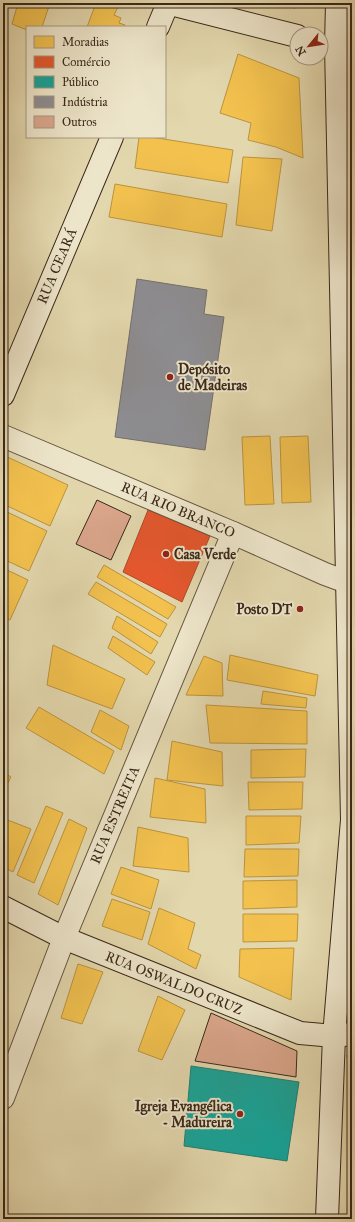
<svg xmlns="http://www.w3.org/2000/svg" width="355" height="1222" font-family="'IM FELL Great Primer',serif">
  <rect width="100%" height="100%" fill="#e3d7ad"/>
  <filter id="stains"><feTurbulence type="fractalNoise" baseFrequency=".005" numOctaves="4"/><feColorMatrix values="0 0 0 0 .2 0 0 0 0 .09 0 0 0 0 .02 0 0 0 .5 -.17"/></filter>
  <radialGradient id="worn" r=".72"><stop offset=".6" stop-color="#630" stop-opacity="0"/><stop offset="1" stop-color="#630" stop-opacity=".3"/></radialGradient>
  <g fill="#f2c14e" stroke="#bb933e">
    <polygon points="18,3 50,3 42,27 27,27 27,30 12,24"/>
    <polygon points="96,3 108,3 118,7 114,15 121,18 119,23 125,25 124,27 87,27"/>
    <polygon points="238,54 299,78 303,158 276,147 248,140 251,123 220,113"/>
    <polygon points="139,137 151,137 233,150 228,183 135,168"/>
    <polygon points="243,157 282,159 272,231 236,225"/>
    <polygon points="115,184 227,204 222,237 109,217"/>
    <polygon points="270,436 274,504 245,505 242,437"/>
    <polygon points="308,436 311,502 282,503 280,437"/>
    <polygon points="3,455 68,485 50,526 3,504"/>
    <polygon points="3,510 47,531 29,571 3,559"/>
    <polygon points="104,565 176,607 168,619 97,577"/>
    <polygon points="3,568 28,580 10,620 3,617"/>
    <polygon points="96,582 167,624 160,637 88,594"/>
    <polygon points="117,616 158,642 151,654 112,628"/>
    <polygon points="113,636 155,662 147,675 108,648"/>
    <polygon points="53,645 125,679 112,709 47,685"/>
    <polygon points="230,655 318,675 315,696 227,680"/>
    <polygon points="204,656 222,663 223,696 186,695"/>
    <polygon points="263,691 307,698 306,708 261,704"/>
    <polygon points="206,705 307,711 307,744 210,743"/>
    <polygon points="39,707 114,751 104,774 26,728"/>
    <polygon points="100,710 129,726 121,750 91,732"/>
    <polygon points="172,741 222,752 223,786 167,780"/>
    <polygon points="306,749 305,777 251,778 251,750"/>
    <polygon points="3,772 11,777 3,792"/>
    <polygon points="155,778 205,789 206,823 150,817"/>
    <polygon points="248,782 303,782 302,809 249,810"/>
    <polygon points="46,806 63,813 34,883 17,875"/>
    <polygon points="246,816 301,816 299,843 246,845"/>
    <polygon points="5,819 31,829 13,872 3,867 3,824"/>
    <polygon points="69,819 87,828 58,905 38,894"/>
    <polygon points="138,827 188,838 189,872 133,866"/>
    <polygon points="245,849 299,849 298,876 244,877"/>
    <polygon points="121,867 159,880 151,909 111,894"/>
    <polygon points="297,880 297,907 243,909 243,881"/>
    <polygon points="112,899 150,912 142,940 102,926"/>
    <polygon points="159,908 195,923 188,949 201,955 196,969 148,944"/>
    <polygon points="243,914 298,914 297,941 243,942"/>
    <polygon points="294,948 291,1000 239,977 240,949"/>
    <polygon points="78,964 103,972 82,1024 61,1018"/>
    <polygon points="158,996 185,1010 162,1060 138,1051"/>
  </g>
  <g fill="#e4572e" stroke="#b14928">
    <polygon points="271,3 296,3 295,8"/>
    <polygon points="148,510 210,536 182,602 123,572"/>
  </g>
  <polygon fill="#17a398" stroke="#227e72" points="191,1066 299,1082 287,1161 184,1146"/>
  <polygon fill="#8d8d92" stroke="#746f6e" points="137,279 207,290 204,314 224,317 205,450 115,437"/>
  <g fill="#dba68c" stroke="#3a281a">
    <polygon points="97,500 131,516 111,560 76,544"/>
    <polygon points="211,1013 297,1051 296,1077 195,1061"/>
    <polygon points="352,1054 352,1088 351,1088 347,1055"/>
  </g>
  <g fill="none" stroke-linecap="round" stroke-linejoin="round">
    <g stroke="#64543f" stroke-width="24">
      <g id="street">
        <polyline points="3,436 233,533 325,574 352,584"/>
        <polyline points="3,1098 64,938 233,533"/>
      </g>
    </g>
    <g stroke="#3a281a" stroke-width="24">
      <g id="secondary">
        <polyline points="167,3 297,36"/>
        <polyline points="158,27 168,3"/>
        <polyline points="3,395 112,137"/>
        <polyline points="3,907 64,938 300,1033 334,1036 352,1034"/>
        <polyline points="327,1219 334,1036 352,820 336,45 337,3"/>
      </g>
    </g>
    <use href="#street" stroke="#ede5ca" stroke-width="22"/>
    <use href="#secondary" stroke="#ede5ca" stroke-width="22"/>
  </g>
  <g fill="#8f2418" stroke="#ede5ca" stroke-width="1.5">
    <circle cx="170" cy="377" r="4"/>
    <circle cx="166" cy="554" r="4"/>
    <circle cx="300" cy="609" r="4"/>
    <circle cx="240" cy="1114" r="4"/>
  </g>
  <g text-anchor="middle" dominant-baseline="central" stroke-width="4" stroke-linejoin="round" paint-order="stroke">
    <g font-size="14" fill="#3a281a" stroke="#ede5ca">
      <text transform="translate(57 266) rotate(-67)">RUA CEARÁ</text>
      <text transform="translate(178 510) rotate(23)">RUA RIO BRANCO</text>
      <text transform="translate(115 815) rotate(-67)">RUA ESTREITA</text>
      <text transform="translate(174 983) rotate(22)">RUA OSWALDO CRUZ</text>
    </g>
    <g font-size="14" font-weight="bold" fill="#3a281a" stroke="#ede5ca" text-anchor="start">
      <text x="178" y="369">Depósito<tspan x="178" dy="16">de Madeiras</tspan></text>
      <text x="174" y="554">Casa Verde</text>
      <text x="292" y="609" text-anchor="end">Posto DT</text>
      <text x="232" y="1106" text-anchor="end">Igreja Evangélica<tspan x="232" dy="16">- Madureira</tspan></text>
    </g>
  </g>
  <rect width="355" height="1222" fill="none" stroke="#e3d7ad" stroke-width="16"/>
  <rect x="4" y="4" width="347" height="1214" fill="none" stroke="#3a281a" stroke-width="2"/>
  <rect x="8" y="8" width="339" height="1206" fill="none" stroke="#3a281a"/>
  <rect x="26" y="26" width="140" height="112" fill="#ede5ca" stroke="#a59984"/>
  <rect x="34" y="36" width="20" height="12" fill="#f2c14e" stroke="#a59984"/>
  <text x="62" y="46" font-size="12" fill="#3a281a">Moradias</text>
  <rect x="34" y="56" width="20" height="12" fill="#e4572e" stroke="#a59984"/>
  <text x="62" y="66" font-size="12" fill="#3a281a">Comércio</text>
  <rect x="34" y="76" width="20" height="12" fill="#17a398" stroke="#a59984"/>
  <text x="62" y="86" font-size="12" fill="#3a281a">Público</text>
  <rect x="34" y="96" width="20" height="12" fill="#8d8d92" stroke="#a59984"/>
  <text x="62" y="106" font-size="12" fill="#3a281a">Indústria</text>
  <rect x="34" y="116" width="20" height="12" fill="#dba68c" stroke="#a59984"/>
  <text x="62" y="126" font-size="12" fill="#3a281a">Outros</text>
  <g transform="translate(309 46) rotate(240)"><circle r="19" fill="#ede5ca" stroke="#a59984"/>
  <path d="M0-3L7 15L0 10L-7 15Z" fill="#8f2418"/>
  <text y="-6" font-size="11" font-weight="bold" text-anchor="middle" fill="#3a281a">N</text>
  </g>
  <rect width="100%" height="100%" filter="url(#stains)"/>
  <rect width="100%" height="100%" fill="url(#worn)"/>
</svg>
